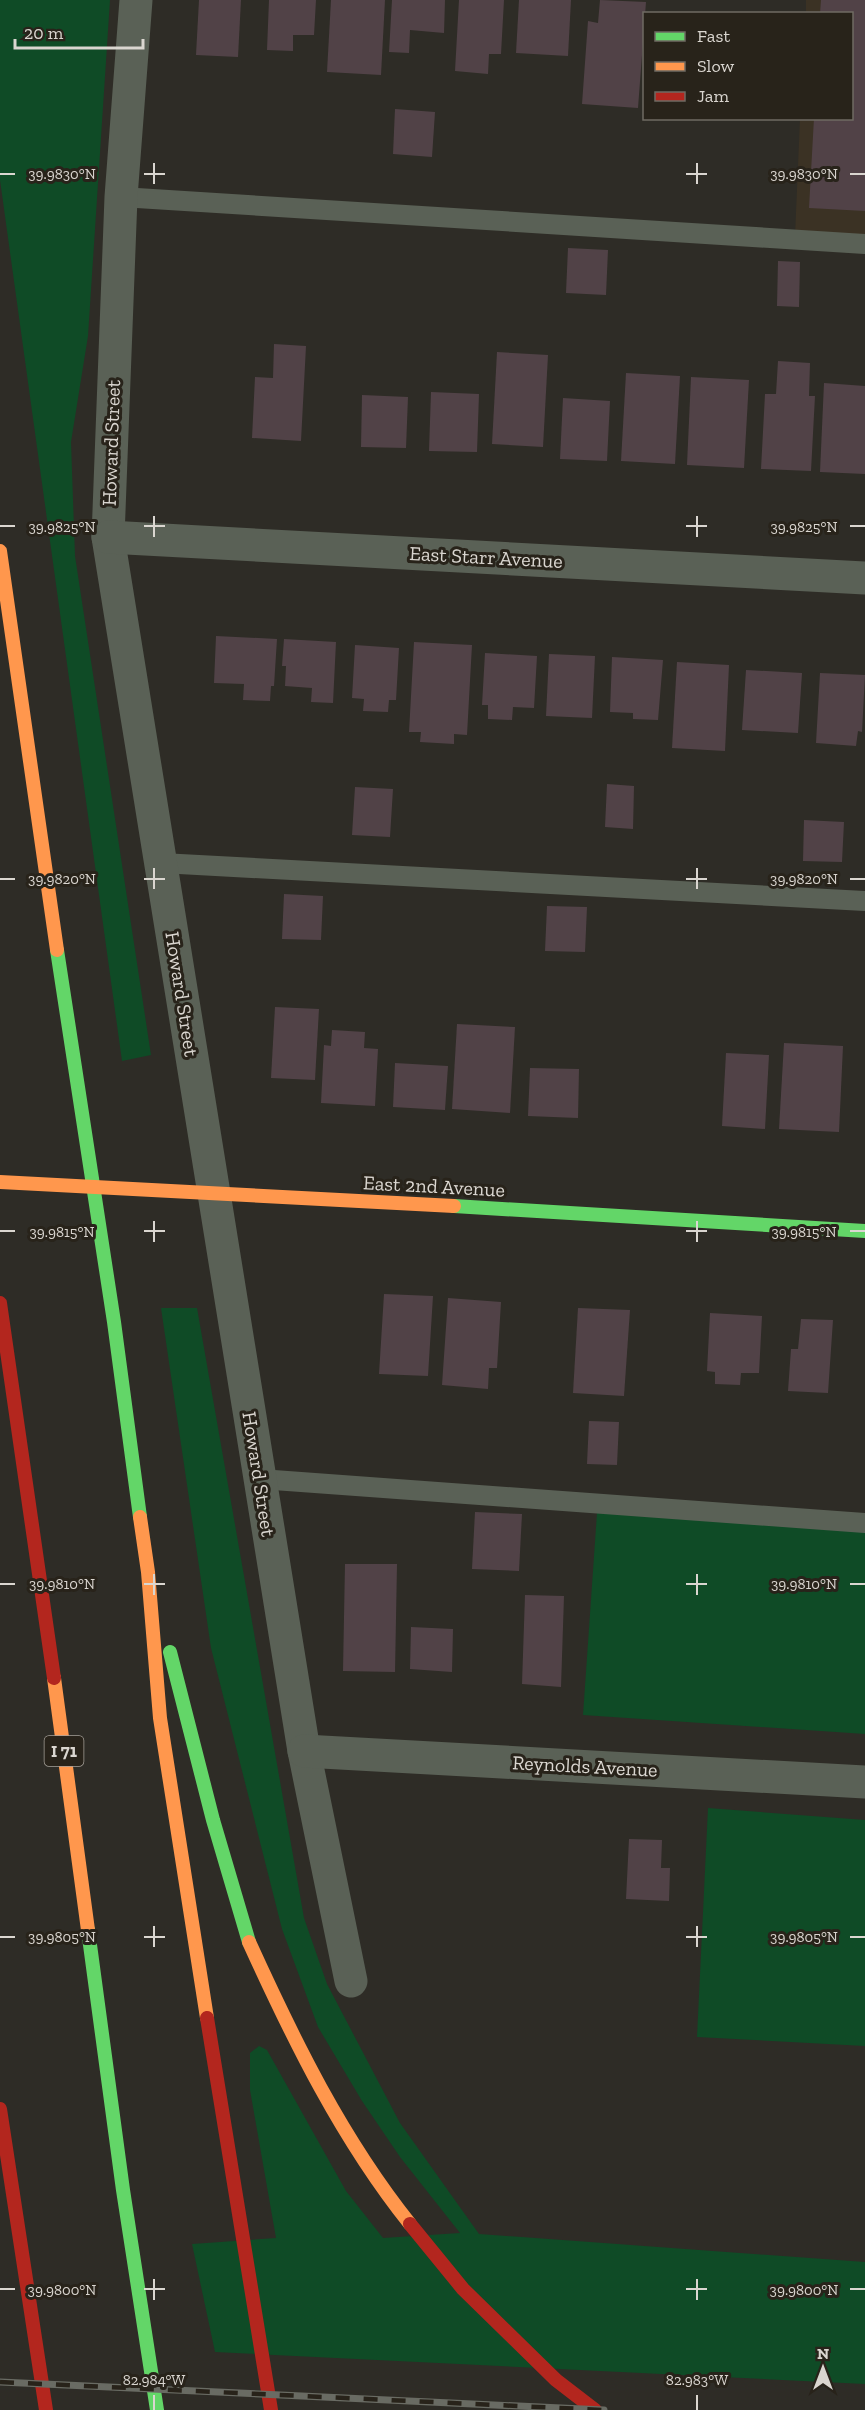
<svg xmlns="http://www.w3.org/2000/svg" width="865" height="2410" font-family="'Zilla Slab',serif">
  <rect width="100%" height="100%" fill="#2e2c26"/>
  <polygon fill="#3b3224" points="806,0 865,0 865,241 795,236 800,119 852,118 852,14 806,13"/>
  <g fill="#0f4b26">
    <polygon points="0,0 110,0 88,336 71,442 75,556 151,1055 122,1061 0,180"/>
    <polygon points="161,1308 197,1308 304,1918 327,1984 400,2123 479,2234 865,2262 865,2384 215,2352 192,2244 276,2238 250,2090 250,2053 259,2046 267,2050 346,2191 383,2238 460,2233 400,2157 362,2101 318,2027 282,1929 211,1648"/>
    <polygon points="597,1513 865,1531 865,1734 583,1715"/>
    <polygon points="708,1808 865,1820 865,2046 697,2037"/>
  </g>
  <g fill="#514247">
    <polygon points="199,0 241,0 238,57 196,55"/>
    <polygon points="269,0 316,0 314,35 293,35 293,51 267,50"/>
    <polygon points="331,0 385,0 381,75 327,72"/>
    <polygon points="392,0 445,0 444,33 410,30 409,53 389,52"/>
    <polygon points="459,0 504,0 501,54 489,54 488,74 455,71"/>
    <polygon points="519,0 571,0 568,56 516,53"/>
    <polygon points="600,0 646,2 638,108 582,104 588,21 598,23"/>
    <polygon points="821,0 865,0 865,211 809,208 814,118 852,118 852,14 820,14"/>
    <polygon points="395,109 435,112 432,157 393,154"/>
    <polygon points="568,248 608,250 606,295 566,293"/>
    <polygon points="778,261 800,262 799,307 777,306"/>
    <polygon points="274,344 306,346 301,441 252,438 255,377 273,378"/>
    <polygon points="497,352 548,355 543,447 492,444"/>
    <polygon points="778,361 810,363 809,396 815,396 811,471 761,469 765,394 776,394"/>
    <polygon points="626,373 680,376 675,464 621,461"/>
    <polygon points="691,377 749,380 744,468 687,465"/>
    <polygon points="824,383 865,386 865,474 820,472"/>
    <polygon points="431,392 479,394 477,452 429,451"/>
    <polygon points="362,395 408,397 406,448 361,447"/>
    <polygon points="563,398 610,401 607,461 560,459"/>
    <polygon points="216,636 277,639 274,686 271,686 270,701 243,700 244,684 214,683"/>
    <polygon points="284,639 336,642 333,703 311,702 312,688 285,686 286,666 282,666"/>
    <polygon points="414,642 472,645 467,735 454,734 454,744 420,742 421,732 409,732"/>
    <polygon points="355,645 399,648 396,700 389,700 388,712 363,711 364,699 352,698"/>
    <polygon points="485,653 537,656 534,708 513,707 512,720 488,719 488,705 482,705"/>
    <polygon points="549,654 595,656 592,718 546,716"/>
    <polygon points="612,657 663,660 658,720 633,719 633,713 610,712"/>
    <polygon points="677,662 729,665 725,751 672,748"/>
    <polygon points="746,670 802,673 798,733 742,730"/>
    <polygon points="820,673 865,675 862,732 858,731 856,746 816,743"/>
    <polygon points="607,784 634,786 633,829 605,827"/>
    <polygon points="355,787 393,789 390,837 352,835"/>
    <polygon points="804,820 844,822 842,862 803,861"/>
    <polygon points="284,894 323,896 321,940 282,939"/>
    <polygon points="547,906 587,907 585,952 545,951"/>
    <polygon points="275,1007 319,1009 315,1080 271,1078"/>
    <polygon points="457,1024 515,1027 510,1113 452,1109"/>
    <polygon points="332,1030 365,1032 364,1048 378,1049 375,1106 321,1103 324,1045 331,1046"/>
    <polygon points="784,1043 843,1046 839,1132 779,1129"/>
    <polygon points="726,1053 769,1055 765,1129 722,1126"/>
    <polygon points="395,1063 448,1066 445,1110 393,1107"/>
    <polygon points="530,1068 579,1069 578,1118 528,1116"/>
    <polygon points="384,1294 433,1296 428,1376 379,1374"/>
    <polygon points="448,1298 501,1302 497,1368 489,1368 488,1389 442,1385"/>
    <polygon points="578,1308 630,1310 624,1396 573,1393"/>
    <polygon points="710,1313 762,1316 759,1373 741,1373 740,1385 715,1384 715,1372 707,1371"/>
    <polygon points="801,1319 833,1320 828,1393 788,1391 791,1349 798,1349"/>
    <polygon points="589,1421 619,1422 617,1465 587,1464"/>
    <polygon points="475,1512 522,1514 519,1571 472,1569"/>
    <polygon points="345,1564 397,1564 395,1672 343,1671"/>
    <polygon points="525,1595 564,1596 561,1687 522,1684"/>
    <polygon points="411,1627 453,1629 452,1672 410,1669"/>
    <polygon points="629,1839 662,1840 661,1868 670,1868 669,1901 626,1899"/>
  </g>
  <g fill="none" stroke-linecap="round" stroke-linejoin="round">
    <g stroke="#5a6156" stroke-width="20">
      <polyline points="121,197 865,244"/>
      <polyline points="161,863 865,901"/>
      <polyline points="260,1479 865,1523"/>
    </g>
    <g stroke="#5a6156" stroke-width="33">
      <polyline points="136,0 121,197 108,537 304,1751 351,1981"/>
      <polyline points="108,537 865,578"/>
      <polyline points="304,1751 865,1782"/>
    </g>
    <g stroke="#63d668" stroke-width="14">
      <polyline points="57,950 114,1322 140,1517"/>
      <polyline points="454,1206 865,1231"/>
      <polyline points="170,1652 213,1820 249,1942"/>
      <polyline points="88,1930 123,2190 157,2410"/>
    </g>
    <g stroke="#ff974d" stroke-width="14">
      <polyline points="0,551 57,950"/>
      <polyline points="0,1182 454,1206"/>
      <polyline points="140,1517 148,1572 160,1718 207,2018"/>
      <polyline points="54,1678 88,1930"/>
      <path d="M249,1942C294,2041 342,2139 410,2224"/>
    </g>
    <g stroke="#b3261e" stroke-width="14">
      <polyline points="0,1303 54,1678"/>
      <polyline points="207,2018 271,2410"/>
      <polyline points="0,2109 46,2410"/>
      <polyline points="410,2224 463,2289 556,2380 595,2410"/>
    </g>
    <g stroke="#696b63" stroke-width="7">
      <polyline id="rail" points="0,2382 604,2410"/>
    </g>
    <use href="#rail" stroke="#28231a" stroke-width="4.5" stroke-dasharray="14" stroke-linecap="butt"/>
  </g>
  <path fill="none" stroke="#dad6d0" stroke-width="2" d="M154,163V184M697,163V184M0,174H15M144,174H165M686,174H707M850,174H865M154,516V537M697,516V537M0,526H15M144,526H165M686,526H707M850,526H865M154,868V889M697,868V889M0,879H15M144,879H165M686,879H707M850,879H865M154,1221V1242M697,1221V1242M0,1231H15M144,1231H165M686,1231H707M850,1231H865M154,1574V1595M697,1574V1595M0,1584H15M144,1584H165M686,1584H707M850,1584H865M154,1926V1947M697,1926V1947M0,1937H15M144,1937H165M686,1937H707M850,1937H865M154,2279V2300M697,2279V2300M0,2289H15M144,2289H165M686,2289H707M850,2289H865M154,2395V2410M697,2395V2410"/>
  <g text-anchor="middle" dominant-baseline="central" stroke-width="6" stroke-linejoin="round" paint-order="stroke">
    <rect fill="#28231a" stroke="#a5a099" stroke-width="1.5" x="44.5" y="1736" width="39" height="30" rx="4.5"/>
    <g font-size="18" font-weight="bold" fill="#dad6d0">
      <text x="64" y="1751">I 71</text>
    </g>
    <g font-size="20" fill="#dad6d0" stroke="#28231a">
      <text transform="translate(111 443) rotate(-88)">Howard Street</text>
      <text transform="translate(486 557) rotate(3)">East Starr Avenue</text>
      <text transform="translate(182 994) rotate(81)">Howard Street</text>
      <text transform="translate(434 1186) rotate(3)">East 2nd Avenue</text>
      <text transform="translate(259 1474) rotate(81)">Howard Street</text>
      <text transform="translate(585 1766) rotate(3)">Reynolds Avenue</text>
    </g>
  </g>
  <g font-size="15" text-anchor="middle" fill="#dad6d0" stroke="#28231a" stroke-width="6" stroke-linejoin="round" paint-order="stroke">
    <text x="62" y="179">39.9830°N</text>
    <text x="804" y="179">39.9830°N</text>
    <text x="62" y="532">39.9825°N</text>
    <text x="804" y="532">39.9825°N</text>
    <text x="62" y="884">39.9820°N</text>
    <text x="804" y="884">39.9820°N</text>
    <text x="62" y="1237">39.9815°N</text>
    <text x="804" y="1237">39.9815°N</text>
    <text x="62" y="1589">39.9810°N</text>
    <text x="804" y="1589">39.9810°N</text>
    <text x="62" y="1942">39.9805°N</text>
    <text x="804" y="1942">39.9805°N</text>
    <text x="62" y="2295">39.9800°N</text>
    <text x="804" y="2295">39.9800°N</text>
    <text x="154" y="2385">82.984°W</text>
    <text x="697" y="2385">82.983°W</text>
  </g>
  <rect x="643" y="12" width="210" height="108" fill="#28231a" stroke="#6f6b63" stroke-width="1.5"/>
  <rect x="655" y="32" width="30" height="9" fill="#63d668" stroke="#6f6b63" stroke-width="1.5"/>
  <text x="697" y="42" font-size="18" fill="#dad6d0">Fast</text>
  <rect x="655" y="62" width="30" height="9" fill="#ff974d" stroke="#6f6b63" stroke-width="1.5"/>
  <text x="697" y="72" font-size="18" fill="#dad6d0">Slow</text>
  <rect x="655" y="92" width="30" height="9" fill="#b3261e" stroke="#6f6b63" stroke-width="1.5"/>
  <text x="697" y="102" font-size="18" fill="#dad6d0">Jam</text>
  <g transform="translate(823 2368)" stroke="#28231a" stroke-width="4.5" paint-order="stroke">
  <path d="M0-4.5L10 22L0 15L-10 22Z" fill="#dad6d0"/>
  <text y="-9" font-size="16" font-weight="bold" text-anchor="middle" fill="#dad6d0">N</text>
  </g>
  <path d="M15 39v9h128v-9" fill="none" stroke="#dad6d0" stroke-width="3"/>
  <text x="24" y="39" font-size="18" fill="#dad6d0" stroke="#28231a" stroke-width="4.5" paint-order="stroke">20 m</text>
</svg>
